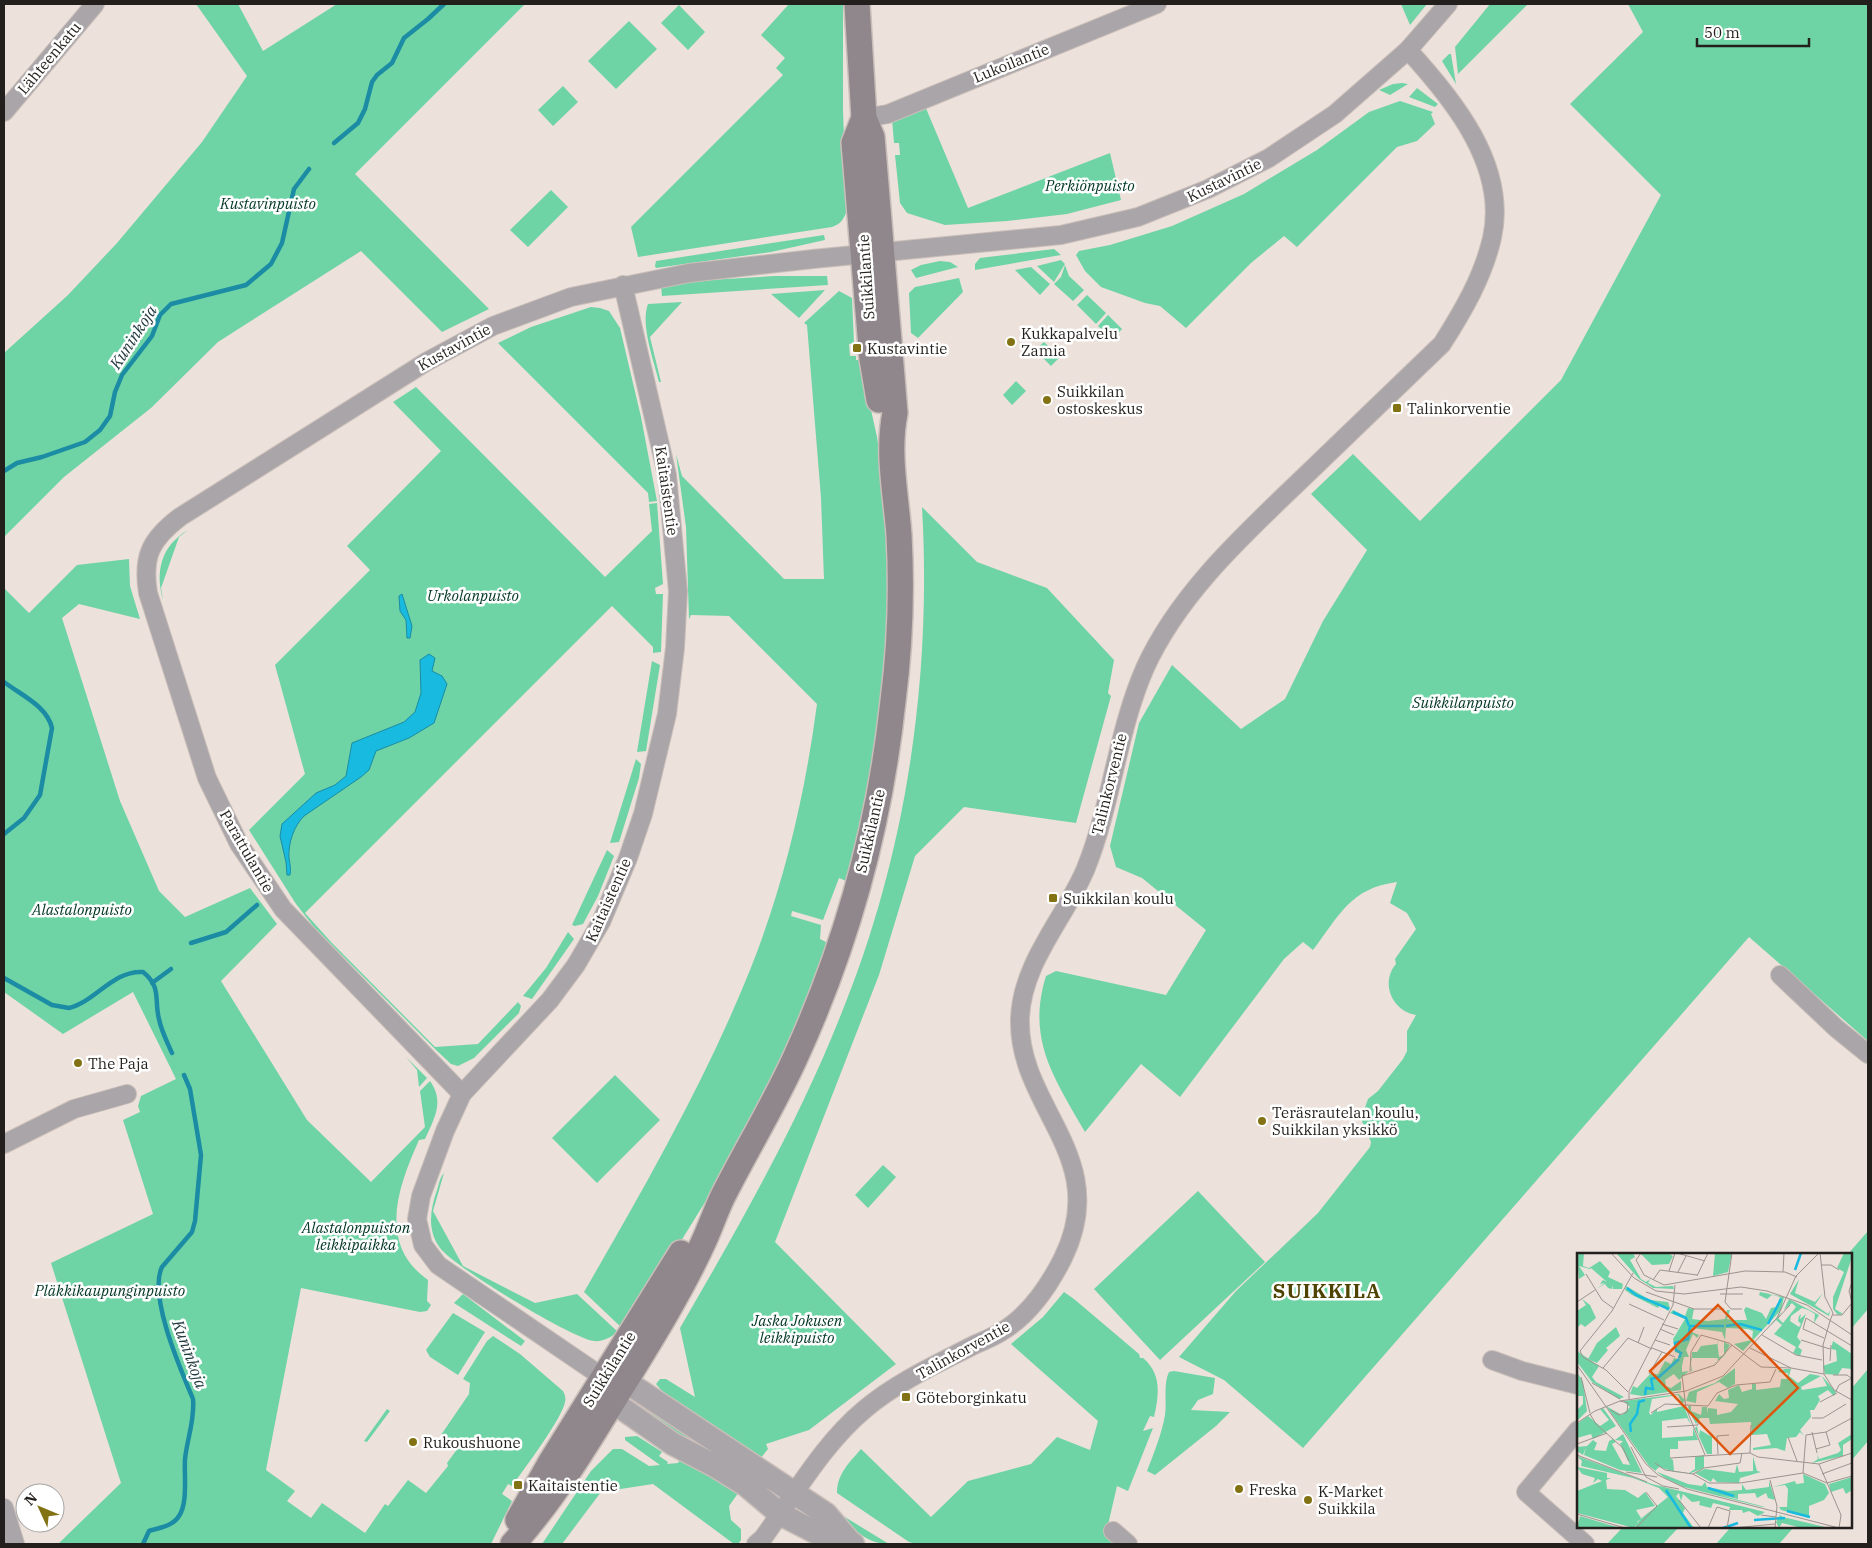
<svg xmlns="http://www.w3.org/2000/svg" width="1872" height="1548" font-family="'IBM Plex Serif',serif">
  <rect width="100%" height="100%" fill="#ede1db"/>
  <g fill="#6fd4a5">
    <polygon points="196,4 238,4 263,51 337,4 525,4 355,174 489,309 442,332 361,251 218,342 151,408 64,477 4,537 4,353 68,295 117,243 202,142 247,76"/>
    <path d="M789,4H843V111L847,210C844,219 841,224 832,227L638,257L631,227L783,75L776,68L785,58L761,35Z"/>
    <polygon points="1401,4 1427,4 1410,25"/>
    <polygon points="1490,4 1528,4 1458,74 1455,47"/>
    <path d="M1628,4H1868V1041L1749,937L1303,1448L1224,1380L1179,1357L1236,1291L1318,1213L1370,1147L1371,1142L1361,1119L1368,1099L1378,1091L1403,1059L1407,1051V1031L1416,1015C1392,1011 1380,983 1396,964L1395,959L1416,929L1407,913L1390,903L1397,882C1350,888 1339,916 1313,950L1303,942L1284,959L1180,1097L1141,1064L1085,1132C1055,1079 1026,1040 1046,976L1056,971L1166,995L1206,930L1142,878L1116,867L1110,846L1139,723L1172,665L1241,729L1285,699L1323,621L1367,550L1311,494L1353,454L1420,521L1561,380L1661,195L1570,104L1643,32Z"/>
    <polygon points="679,5 705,32 688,50 661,23"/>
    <polygon points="629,21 657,49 616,89 588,61"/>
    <polygon points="1449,54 1451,54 1456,84 1442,61"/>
    <polygon points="1402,83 1408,84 1390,95 1379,90 1393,84"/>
    <polygon points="563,86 578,102 553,126 538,110"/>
    <polygon points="1417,88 1438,104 1435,107 1409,97"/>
    <polygon points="1400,101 1433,112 1431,114 1435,124 1417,141 1397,147 1297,247 1284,236 1251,263 1186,328 1160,306 1145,303 1101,287 1085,271 1076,255 1079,251 1110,245 1172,226 1244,194 1317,150 1369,112"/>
    <polygon points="925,106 968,208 1110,153 1121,200 1067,214 1007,221 945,225 907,213 900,203 895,155 900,155 899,143 894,143 892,119"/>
    <polygon points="551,190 568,207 528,247 510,230"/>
    <polygon points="824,235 825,240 771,252 656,268 655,266 656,261"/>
    <polygon points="1054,249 1061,255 975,270 975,264 980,258"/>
    <polygon points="1061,260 1065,264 1054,282 1037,266"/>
    <polygon points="940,261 950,262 958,267 916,278 911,270 921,265"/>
    <polygon points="1065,265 1069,276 1084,290 1073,301 1054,284 1061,277"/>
    <polygon points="1031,267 1050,284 1040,295 1015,270"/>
    <polygon points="775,276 827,276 828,285 662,296 661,286 692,281"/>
    <polygon points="959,278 963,292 918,338 911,333 909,293 915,287"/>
    <polygon points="825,290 799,318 771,294"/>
    <path d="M839,291L852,298L854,343L849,344L850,356H856V360H860L877,437L886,497L891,560L882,721L852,868L846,881L839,878L823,920L792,911L791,916L821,925L820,939L826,942L824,957L783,1064L720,1178L668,1262L622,1328L584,1292C644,1188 705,1082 750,970C784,885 805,795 817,704L729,616L691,615L689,619L686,527L676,454L682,476L784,579H824L821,498L807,325L804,323Z"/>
    <polygon points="1087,295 1106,313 1096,324 1077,305"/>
    <path d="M682,302L650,337L661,382H659C654,361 640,324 648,304Z"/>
    <polygon points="591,307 600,308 609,311 620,328 641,417 657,501 649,502 648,493 498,343 531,327"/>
    <polygon points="1108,315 1122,329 1112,340 1098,326"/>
    <polygon points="1044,342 1060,357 1051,366 1035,350"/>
    <polygon points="1016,381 1026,391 1012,405 1003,395"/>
    <polygon points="416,387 605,577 652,531 649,504 657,503 663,584 655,588 656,594 663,594 661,652 653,653 653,647 612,606 305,913 331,942 435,1047 478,1044 518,1002 521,1006 519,1013 474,1058 458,1066 451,1064 436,1050 314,927 296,904 249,830 305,774 275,665 370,570 347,546 441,451 393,402"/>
    <path d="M922,507L977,562L1047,588L1114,660L1108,693L1111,696L1076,823L964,807L915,856L879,975L775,1242L896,1364L809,1430L766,1444L768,1449L760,1459L667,1397L656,1384L660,1379H666L695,1397L680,1328C738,1228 797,1125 840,1017C906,856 932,680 922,507Z"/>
    <path d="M188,530L179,537L161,588L163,600C155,571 161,546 188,530Z"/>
    <path d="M129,559L130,586L140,619L79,604L62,618L120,801L159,891L185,917L250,888L277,924L221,981L307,1120L371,1182L425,1127L420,1091L430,1081C445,1102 434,1119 425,1139L419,1140C398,1187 377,1244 428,1280L427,1301L431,1305L427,1311L420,1312L301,1288L266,1470L295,1491L287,1501L311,1518L322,1503L365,1533L385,1504L388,1506L408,1480L426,1493L448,1466L447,1463L458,1448L441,1435L469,1394L470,1383L463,1379L487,1341L493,1336L520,1354L563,1391C565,1395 566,1398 565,1402C562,1419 524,1469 512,1486L508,1484L502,1494L512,1501L491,1544H58L121,1483L51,1263L153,1214L123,1120L140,1112L138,1106L141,1096L176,1079L133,992L63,1034L4,992V588L29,613L77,565Z"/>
    <polygon points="652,661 660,665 646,751 637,752"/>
    <polygon points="636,759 641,764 639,778 620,839 619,842 610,843"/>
    <polygon points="607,850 614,856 598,896 583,924 575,926 572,925"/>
    <polygon points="568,932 574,939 532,999 523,996 546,968"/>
    <polygon points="406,1057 427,1078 419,1087 417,1070"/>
    <polygon points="615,1075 660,1120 597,1183 552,1138"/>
    <polygon points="883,1165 896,1177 868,1208 855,1195"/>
    <path d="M444,1173L433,1211L463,1266L535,1303L577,1294L618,1332C611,1337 603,1342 594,1341C571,1338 453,1266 440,1248C427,1230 430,1210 437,1190C439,1184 440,1177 444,1173Z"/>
    <polygon points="1198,1191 1265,1262 1160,1360 1094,1289"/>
    <polygon points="1868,1231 1868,1309 1851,1329 1851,1254 1848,1254"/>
    <path d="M1064,1292L1074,1299L1139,1354L1140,1358H1143C1162,1374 1159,1395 1154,1417L1150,1416L1143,1431L1153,1428L1128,1491L1117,1486L1108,1525L1116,1544H916L909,1542L837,1493C837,1474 849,1463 861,1449L931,1517L968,1481L1031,1464L1057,1437L1090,1450L1098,1421L1011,1344L1043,1317Z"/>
    <polygon points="463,1294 525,1341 521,1346 454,1303"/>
    <polygon points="453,1313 485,1332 458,1375 430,1357 426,1350"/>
    <polygon points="1868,1369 1868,1441 1851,1461 1851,1389"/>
    <path d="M1174,1371L1215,1378L1213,1394L1198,1400L1191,1410L1230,1412L1216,1426L1155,1475L1147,1471C1154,1453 1162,1433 1165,1415C1167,1401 1163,1384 1169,1372Z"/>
    <polygon points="642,1404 750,1474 746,1480 639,1409"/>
    <polygon points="387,1409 390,1411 367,1442 364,1441"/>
    <polygon points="637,1436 662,1452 659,1456 668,1462 667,1464 678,1463 681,1458 741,1489 729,1506 731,1520 741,1529 741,1540 738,1544 734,1544 653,1484 601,1492 562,1544 542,1544 591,1471 613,1449 622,1449 649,1466 660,1465 625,1440 625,1437"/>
    <path d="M840,1514L889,1544C868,1544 852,1530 840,1514Z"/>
    <polygon points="1623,1527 1679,1527 1663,1544 1607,1544"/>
    <polygon points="1731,1527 1794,1527 1779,1544 1716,1544"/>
  </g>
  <g fill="#18badf" stroke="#1b8ca4">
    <polygon points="402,594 412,626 410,638 407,638 406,620 400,611 399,596"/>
    <path d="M429,654L435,658L432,671L442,676L447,684L434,723L409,738L376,751L369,770L361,777L304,816C294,826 288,843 289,858C290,864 291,869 290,875H287L286,862L280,836L282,824L316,793L335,785L346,776L352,743L404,722L415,712L421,693L420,660Z"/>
  </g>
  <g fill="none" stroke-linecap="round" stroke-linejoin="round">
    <g stroke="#1b8ca4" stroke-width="4.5">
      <polyline points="334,143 358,123 365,109 372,82 377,75 392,63 404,38 428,19 444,4"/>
      <polyline points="4,471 17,463 42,457 85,442 100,430 110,416 115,392 122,375 152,336 160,315 171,304 246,285 271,264 282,243 294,189 309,169"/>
      <path d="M4,682C21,695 47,706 52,728L40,795L24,818L4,834"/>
      <polyline points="191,943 226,932 257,905"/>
      <path d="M4,978L52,1005L69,1008C95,1002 113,970 143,972C162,987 154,1001 159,1019C161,1030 167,1042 172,1053"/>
      <polyline points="152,983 171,969"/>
      <path d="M143,1544L149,1531C159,1528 173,1526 179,1516C188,1503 184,1475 185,1459C187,1439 195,1420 193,1399C181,1370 148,1296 162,1267L192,1232L195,1221L201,1155L190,1089L184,1075"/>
    </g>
    <g stroke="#c9beb9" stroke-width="20">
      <g id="minor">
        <polyline points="4,112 95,4"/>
        <polyline points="864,118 888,114 1157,4"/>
        <polyline points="1780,975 1836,1028 1868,1054"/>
        <path d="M462,1094L283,909L239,844L207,778L148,593C142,556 151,539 180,517L426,362L493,326L571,297L689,273L813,259L1061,235L1138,217L1208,189L1269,158L1335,114L1408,50L1448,4"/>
        <polyline points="4,1144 74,1109 127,1094"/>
        <polyline points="1492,1360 1522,1371 1578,1385"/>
        <polyline points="604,1378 438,1265 423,1245 417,1219 421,1196 445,1131 462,1094 550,1000 576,965 601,922 628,858 643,814 667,714 675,648 678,591 667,475 623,285"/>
        <polyline points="1578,1430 1526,1492 1585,1544"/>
        <polyline points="4,1508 15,1544"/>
        <polyline points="1113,1531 1128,1544"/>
        <path d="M756,1544L763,1538C795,1494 823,1444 865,1409C897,1382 937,1364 974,1345C983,1341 993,1337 1001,1332C1028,1316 1049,1286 1063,1258C1113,1156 1017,1108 1020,1018C1022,962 1066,917 1086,868C1112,803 1117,732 1145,668C1180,591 1248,531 1307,474C1352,431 1397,387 1442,344C1463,311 1483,277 1492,238C1508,166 1453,99 1408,50"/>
      </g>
    </g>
    <g stroke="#c9beb9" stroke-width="25">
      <polyline id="tertiary" points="850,1542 826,1514 625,1381 604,1378 613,1402 673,1444 715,1466 747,1486 780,1514 815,1532 853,1544"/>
    </g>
    <g stroke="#c9beb9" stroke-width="28">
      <g id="secondary">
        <polyline points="864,118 854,143 872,359 879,400"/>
        <polyline points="518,1520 552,1460 681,1253"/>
        <path d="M513,1544C555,1497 588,1442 621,1388C650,1341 680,1293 703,1243C710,1228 715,1213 722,1198C746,1150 774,1105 796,1056C847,944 880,823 893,701C900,647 902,590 899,535C896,495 887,453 895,413L872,137L864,118L857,4"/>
      </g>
    </g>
    <use href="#minor" stroke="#aaa5a8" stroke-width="18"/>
    <use href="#tertiary" stroke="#aaa5a8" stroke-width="22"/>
    <use href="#secondary" stroke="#8f878b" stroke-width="25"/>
  </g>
  <g fill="#827214" stroke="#fff" stroke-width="2">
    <circle cx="1011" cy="342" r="5"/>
    <rect x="852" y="343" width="10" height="10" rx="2.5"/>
    <circle cx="1047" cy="400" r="5"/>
    <rect x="1392" y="403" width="10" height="10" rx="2.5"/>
    <rect x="1048" y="893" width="10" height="10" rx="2.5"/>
    <circle cx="78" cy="1063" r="5"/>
    <circle cx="1262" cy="1121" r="5"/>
    <rect x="901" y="1392" width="10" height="10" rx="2.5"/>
    <circle cx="413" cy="1442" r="5"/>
    <rect x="513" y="1480" width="10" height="10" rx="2.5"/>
    <circle cx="1239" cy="1489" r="5"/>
    <circle cx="1308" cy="1500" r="5"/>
  </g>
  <g text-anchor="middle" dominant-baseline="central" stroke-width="5" stroke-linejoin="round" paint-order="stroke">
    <g font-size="15" fill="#231f1c" stroke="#fff">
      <text transform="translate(49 58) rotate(-50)">Lähteenkatu</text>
      <text transform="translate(1011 63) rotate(-22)">Lukoilantie</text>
      <text transform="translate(1224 180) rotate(-26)">Kustavintie</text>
      <text transform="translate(866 277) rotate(-94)">Suikkilantie</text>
      <text transform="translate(454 347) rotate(-29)">Kustavintie</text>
      <text transform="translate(667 491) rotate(82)">Kaitaistentie</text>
      <text transform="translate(1109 784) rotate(-76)">Talinkorventie</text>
      <text transform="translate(870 831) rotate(-77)">Suikkilantie</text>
      <text transform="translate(247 851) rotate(60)">Parattulantie</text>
      <text transform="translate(608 900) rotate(-66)">Kaitaistentie</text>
      <text transform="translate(963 1350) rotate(-29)">Talinkorventie</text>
      <text transform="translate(609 1369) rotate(-58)">Suikkilantie</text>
    </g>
    <g font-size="15" font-style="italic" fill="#013623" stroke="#fff">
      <text x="1090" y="185">Perkiönpuisto</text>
      <text x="268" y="203">Kustavinpuisto</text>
      <text x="473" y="595">Urkolanpuisto</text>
      <text x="1463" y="702">Suikkilanpuisto</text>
      <text x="82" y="909">Alastalonpuisto</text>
      <text x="356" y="1227">Alastalonpuiston<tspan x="356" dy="17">leikkipaikka</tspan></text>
      <text x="110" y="1290">Pläkkikaupunginpuisto</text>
      <text x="797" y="1320">Jaska Jokusen<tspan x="797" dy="17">leikkipuisto</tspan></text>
    </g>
    <g font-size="15" fill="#231f1c" stroke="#fff" text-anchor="start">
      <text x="1021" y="333">Kukkapalvelu<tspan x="1021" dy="17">Zamia</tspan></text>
      <text x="867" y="348">Kustavintie</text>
      <text x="1057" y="391">Suikkilan<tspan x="1057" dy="17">ostoskeskus</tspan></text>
      <text x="1407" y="408">Talinkorventie</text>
      <text x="1063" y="898">Suikkilan koulu</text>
      <text x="88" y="1063">The Paja</text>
      <text x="1272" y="1112">Teräsrautelan koulu,<tspan x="1272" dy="17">Suikkilan yksikkö</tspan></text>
      <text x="916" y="1397">Göteborginkatu</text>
      <text x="423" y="1442">Rukoushuone</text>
      <text x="528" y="1485">Kaitaistentie</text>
      <text x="1249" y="1489">Freska</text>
      <text x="1318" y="1491">K-Market<tspan x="1318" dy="17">Suikkila</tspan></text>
    </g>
    <g font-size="16" font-style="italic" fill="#233a41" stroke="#fff">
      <text transform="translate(133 337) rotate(-57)">Kuninkoja</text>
      <text transform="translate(190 1354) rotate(70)">Kuninkoja</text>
    </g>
    <g font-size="20" font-weight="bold" letter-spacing="1" fill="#4e4300" stroke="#fff">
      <text x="1327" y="1290">SUIKKILA</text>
    </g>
  </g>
  <g transform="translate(1577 1253)">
    <rect width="275" height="275" fill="#ede1db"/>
    <path d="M0,0H7L6,13L12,15L23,8L33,19L31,24L46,31L45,36H36V32L35,36L31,35L28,31L19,36L28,30L23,31L26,27L30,29L14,15L9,21L13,16L2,13L8,22L2,26ZM39,0H56L58,4L53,7L64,26L69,29L73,26L71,30L79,34L96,33L97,36L76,35L62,26ZM91,0L96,3L92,11L75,12L64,1ZM138,0H155L151,19L136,23ZM267,0H275V4L258,56L266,61L261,62L256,56V44L267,19L260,15ZM222,26L218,40L238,49L246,40L238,52L251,61L253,57L252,63L213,41ZM49,33L73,47L91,49L93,55L91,58L83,51L81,55L55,42L48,37ZM183,39L207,44L204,57L166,98L157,91L175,87L176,78L171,76L149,75L148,87L145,79L116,75L115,79L122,82L120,85L116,81L109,97L112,104H107L105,113V119L112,118L102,127L97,121L88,127L89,133L94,135L104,128V137L65,143L53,141L56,133L60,135L73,121H81L88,108L94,111L97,105L101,106L103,101L98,99L96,86L108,66L93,60L96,57L108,63L111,55L117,56L115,66L131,68L148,66L150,57H153L150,66L156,67H164V64V67H170L167,57L169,54L185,60L189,66L194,55L200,54L203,44L185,39L195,42L190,46L182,42ZM5,46L13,52L19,65L8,74L4,71L0,75V58L9,52ZM212,46L242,62L237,70L238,61L231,57L225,55L214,63L213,68L222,74L224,71L221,68L222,63L224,61L223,66L229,61L220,84L224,89L221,94L225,97L223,103L216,100L219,94L197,81L205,72L199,67L194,72L205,58L201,65L206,70L219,54L215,50L207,57ZM39,74L43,83L29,95L31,97L20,110L11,106L20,90ZM140,87L142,104L147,102V89L153,92L147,103L131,115L114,118L115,99H120L124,93L140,91ZM114,105H141L140,109L130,115L115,118ZM256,88L275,101V116L265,115L261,122L248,121L246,113L260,108L259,97L254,96ZM0,98L22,113L15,124L19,129L47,144L42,146L15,129L0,109ZM158,115V131L151,135L142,129L120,139L119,150L109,148L112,139L138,130ZM208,116H214L212,123L221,130L233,121L244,123L224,134L225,137L250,133L245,123L259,139L257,143L251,137L241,143L243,147L237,157H233L234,164L223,177L227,183L223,179L219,184L210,185L208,198L199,195L176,197V195L194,192L190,181L175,182L174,169L133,171L132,165H123L119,171L112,158L111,153L114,152V158L124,162L125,154H130V160L131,155L140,156V162L154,159L161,151L138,148L142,141L147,146L152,145L151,137L162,132L165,139L175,136V131H179V137L203,134L204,126H210L211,120L200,119ZM0,119L6,129L10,158L0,168V157L6,151V143H0ZM107,140L108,148L105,151L101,142L75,146L72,160L74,162L80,155V159L107,153L114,172L110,165L85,168V185L116,183V175L121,187L101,188V196H93V205L96,207L97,218L112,220L118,216V204L127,202V215L114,220L98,219L82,214L78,218L111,231L125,233L128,229L130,234L151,238L165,237V231L169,237L192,234V228L198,247L191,245L189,240L180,245L178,240L161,241V246L143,242L188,254H185L107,234L88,225L72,213L29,153L45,162L53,154L46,148L102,141L107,146ZM26,155L39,173L16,186L14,181L0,185V171L11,163L23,173L32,167L23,156ZM120,173L122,183L123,177L135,184V201H130L118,175ZM46,181L65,220L43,217L7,202L9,194L6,202L0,198V194L10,193L16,187L20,190L17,197L29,198L32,188L36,186L39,189L35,191L46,211L53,212L43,191L46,188L38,187ZM275,181V186L266,192V203L235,210L241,206L240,201L242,206L261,200L264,197L261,190ZM0,203L75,231L188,259L181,263L172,258L166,260L165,257H152L153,254L136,250L134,255L122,252L123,248L115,249L106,241L104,248L102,240L99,243L108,255L106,260L117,275H58L61,268L91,244L82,235L56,225L4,213L5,208ZM176,203L180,218L184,219L163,225L162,230L140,229L136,225L134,229L118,220L128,216L158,220L160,211L162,219L176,218ZM0,214L30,220V225H34L29,227L30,236L48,237L61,245L68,239L78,253L59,257L64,265L57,275L0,260V238L25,228L21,226L16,230L18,225L5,221ZM226,221L248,231L252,240L247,247L232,253V265L204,257L202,254H210L211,236L208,232L196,234L218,228L219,231L227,230ZM275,224V237L269,241L266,235L254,239L252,231ZM203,262L206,264L248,274L225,275L205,270L202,275L199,269ZM3,263L33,272L44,275H0Z" fill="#6fd4a5" fill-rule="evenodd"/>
    <path fill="none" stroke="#18badf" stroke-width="2.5" d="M218,17L224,0M50,35L59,42L92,56M96,59L109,65L112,73M191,71L204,46M113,73H147M149,73L163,71L185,77M102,105L104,100L99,97L98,90L111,86L113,73M68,142L69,135L76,136L74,126L82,124L102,106M54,179L53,171L60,161L62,149L68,147M131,235L157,243M89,237L114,275M210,258L233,264M177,267L208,265M146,275L161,270"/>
    <path fill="none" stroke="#9c938f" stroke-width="1" d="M34,0L57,25L79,38L107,41L164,34L190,38L230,52L275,82M64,0L59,7L67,22L87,32L168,18L208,19L220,24M100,0L128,8M155,0L148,49L154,56H165M243,0L248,44L256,60L253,68M244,12H254L262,17M92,18L98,0M101,19L109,3M206,19L207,0M9,21L25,47L36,55M120,23L131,0M76,27L83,17L120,22M275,29L272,38L275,49M69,39L117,56H147M143,41H166M0,49L18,37M52,51L87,67M256,62H265L275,50M201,65L213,52M253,68L246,92L247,121L257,137L275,147M85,71L101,76M83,76L97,82M185,82L219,102L245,107M247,85L226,76L229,65L275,93M78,87L93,92M224,87L253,96M61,90L67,74M75,95L98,104M173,95L214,115L247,121M253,108L254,92M0,112L69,211L81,222L110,236L262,275M26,115L51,85L75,96M113,119L114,99L124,82L152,90L184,114L214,115M72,121L85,99M256,122H270L274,125M4,124L13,160M15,130L43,146M259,138L262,132L275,125M51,139L29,117L6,104L3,98L35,58L56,20M52,146V138L96,52L98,32M243,149L260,140M109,155L105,123L138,112L155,92M109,155L128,202M34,157L42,162L50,159L51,150L43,148M74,160L88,151L131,153L140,140L159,132L193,129L199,116M13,161L19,171L46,195L52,208M235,165H246L269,151M0,170L18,158L43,148L109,138L146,123L200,65L219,23L242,0M90,174L121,172V167M235,179L240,200M211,184L220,208M0,191L30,180M54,194L69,224L86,233L102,236M239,196L253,192L249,179M173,200L181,204L242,211M173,200L174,172M141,201L140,183L152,182M0,202L70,229M93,205L173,200M78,210L88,217L116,221L127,215L163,210L165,200M242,211L264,262L262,275M242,211L275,200M49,219L80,224M226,220L229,182L249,179L275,165M116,221L132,230H163L226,220L250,230M245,221L275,210M193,227L200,253L198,275M250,230L275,223M102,247L124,275M0,261L48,275M184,262L199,264M59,275L80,253L69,239M131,275L140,254L153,258L150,275M156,275L198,271"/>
    <path fill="#de560d" fill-opacity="0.15" stroke="#de560d" stroke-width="2.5" d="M141,52L221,135L153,201L73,118Z"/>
    <rect width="275" height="275" fill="none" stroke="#231f1c" stroke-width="2.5"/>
  </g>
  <rect width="1872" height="1548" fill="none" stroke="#231f1c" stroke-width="10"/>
  <g transform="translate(40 1508) rotate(314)"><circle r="24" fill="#ffffff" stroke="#a7a5a4"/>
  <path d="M0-4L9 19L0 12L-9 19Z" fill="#827214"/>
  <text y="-8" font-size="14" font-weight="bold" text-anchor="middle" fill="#231f1c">N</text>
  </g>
  <path d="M1697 38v8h112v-8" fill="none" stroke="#231f1c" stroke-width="2.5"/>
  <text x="1704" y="38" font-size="15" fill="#231f1c" stroke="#ffffff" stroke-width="4" paint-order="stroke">50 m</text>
</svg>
